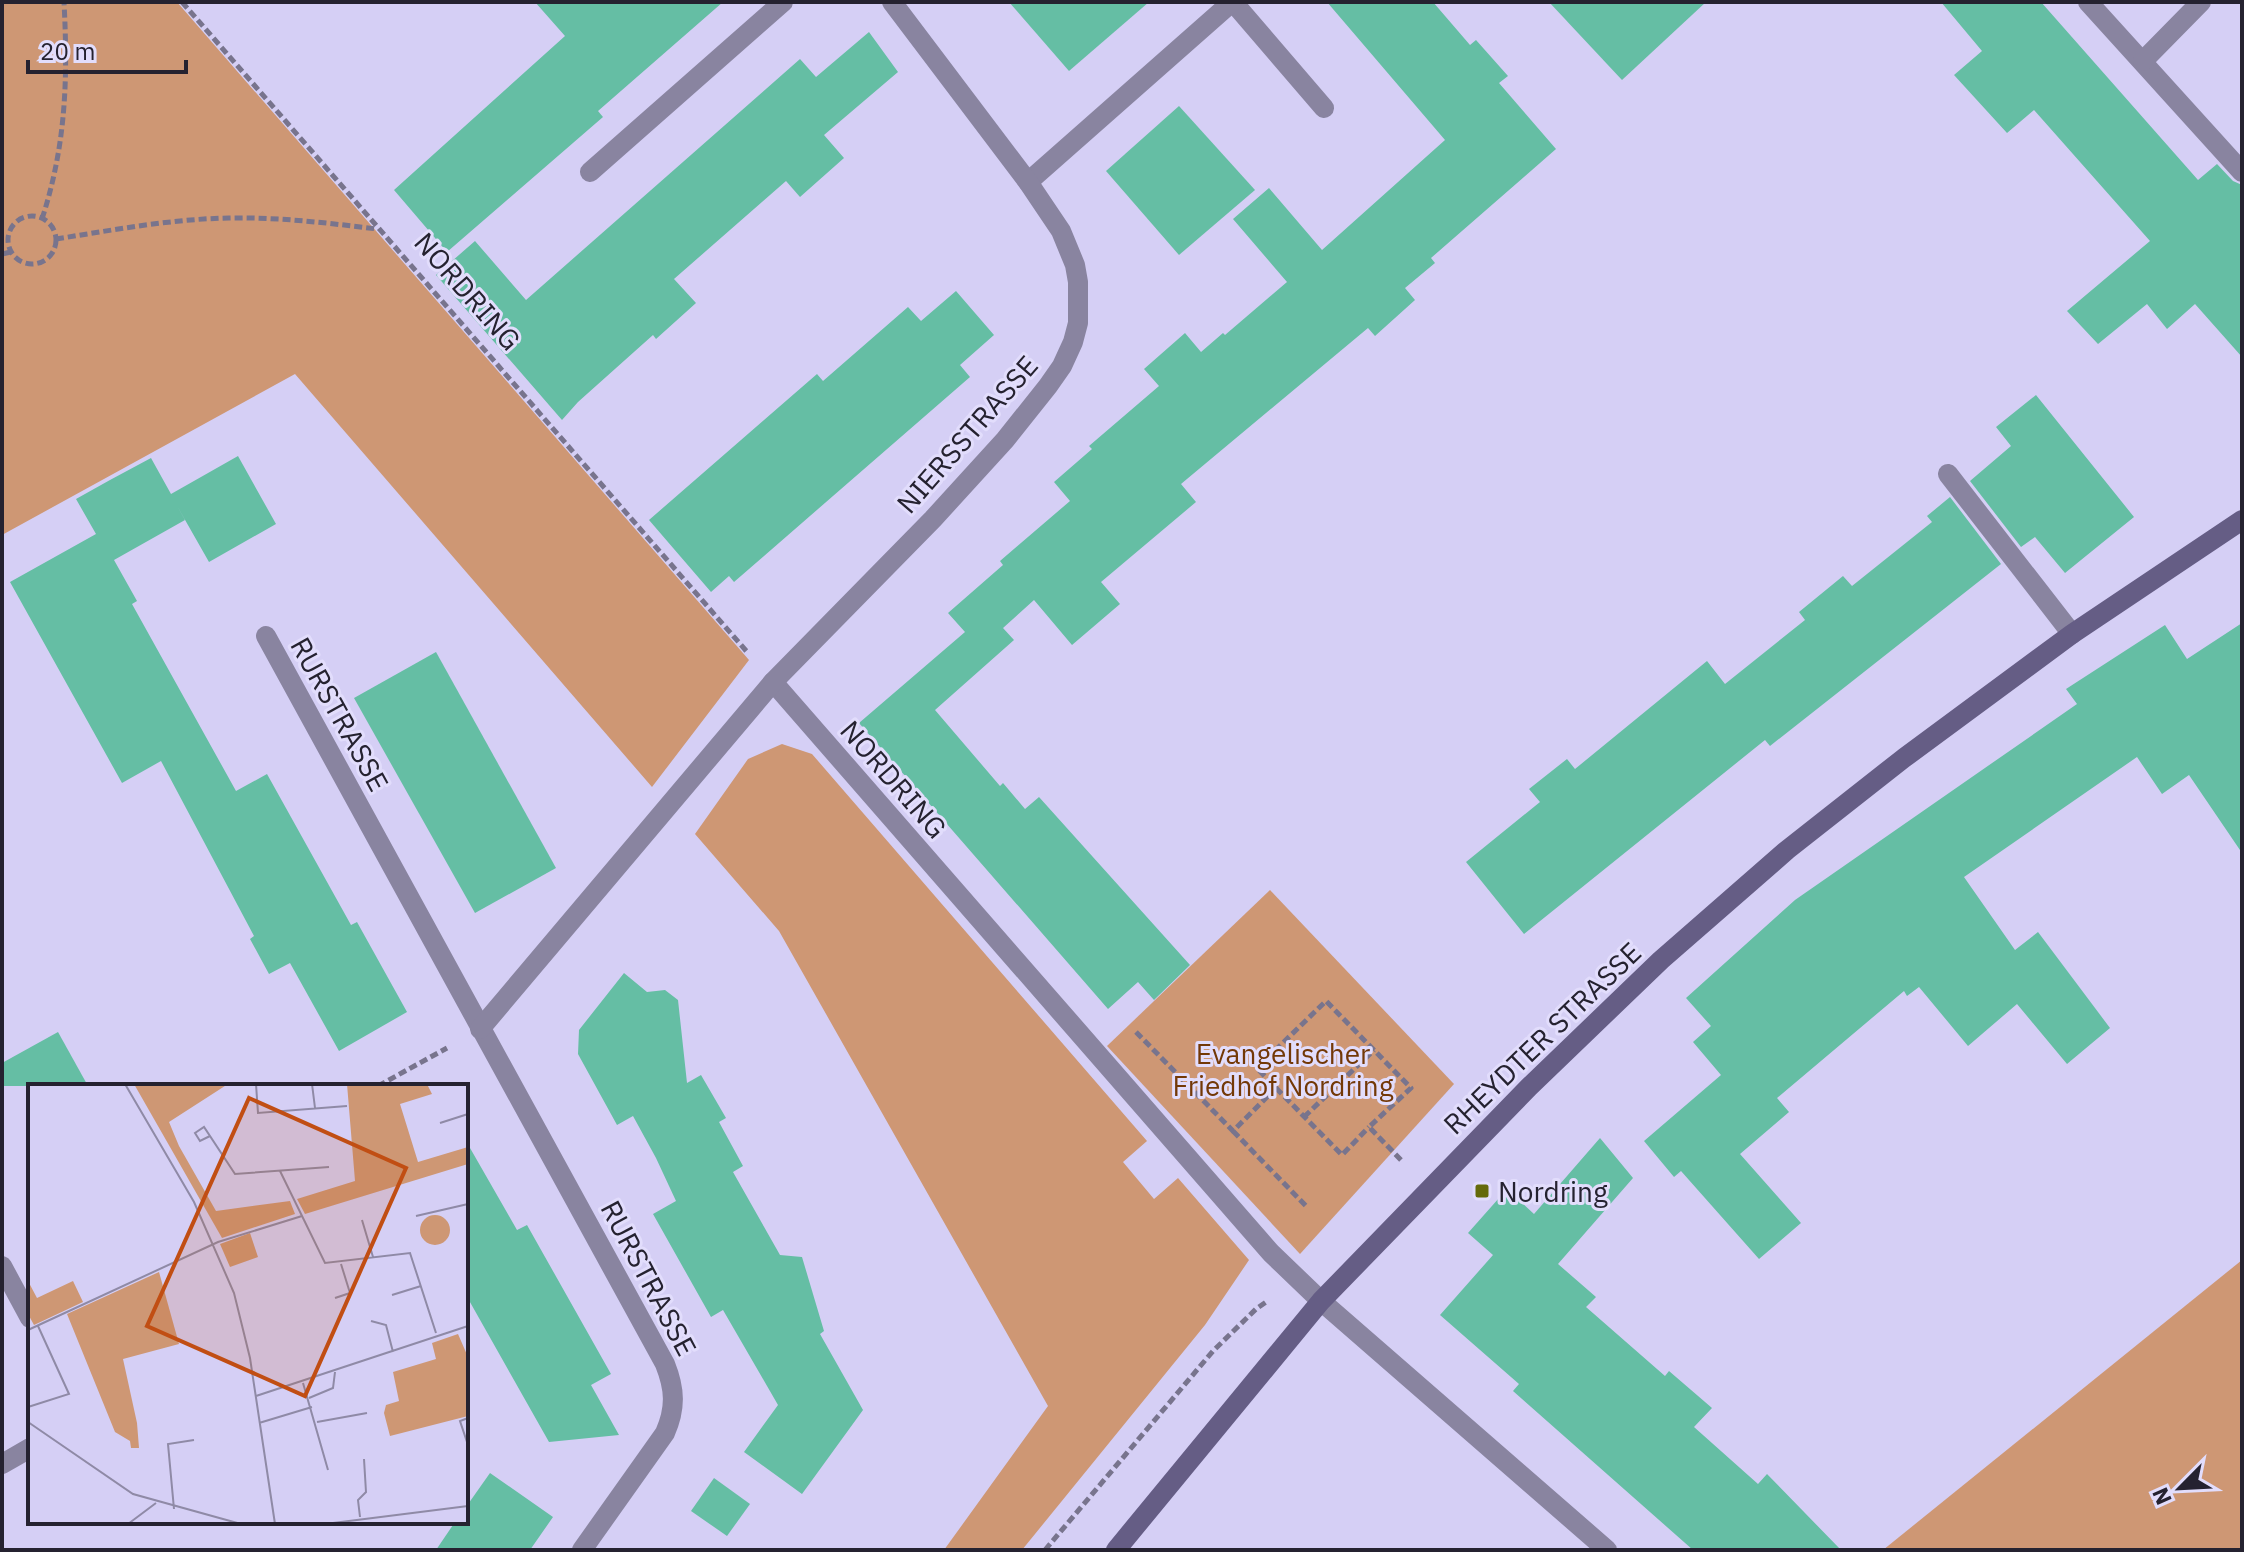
<svg xmlns="http://www.w3.org/2000/svg" width="2244" height="1552" font-family="'IBM Plex Sans',sans-serif">
  <rect width="100%" height="100%" fill="#d5cff5"/>
  <g fill="#ce9774">
    <polygon points="2,2 177,2 749,660 652,787 295,374 2,535"/>
    <polygon points="782,744 812,754 1147,1141 1123,1162 1154,1199 1178,1178 1249,1260 1205,1325 1022,1550 944,1550 1048,1406 779,931 695,834 748,759"/>
    <polygon points="1270,890 1454,1084 1300,1254 1107,1046"/>
    <polygon points="2242,1260 2242,1550 1883,1550"/>
  </g>
  <g fill="#65bea4">
    <polygon points="535,2 723,2 598,111 603,117 447,252 394,190 565,36"/>
    <polygon points="1009,2 1149,2 1069,71"/>
    <polygon points="1327,2 1433,2 1470,45 1476,40 1508,76 1499,83 1556,149 1431,258 1435,263 1405,288 1415,300 1375,336 1368,328 1181,484 1196,502 1101,582 1120,604 1072,645 1034,600 1003,628 1014,640 935,710 1000,786 1003,783 1025,809 1039,797 1190,965 1154,1000 1138,982 1108,1009 859,723 965,632 948,613 1003,565 1000,561 1070,501 1054,482 1092,449 1089,446 1159,386 1144,369 1185,333 1201,352 1223,333 1225,335 1287,282 1233,219 1269,188 1322,250 1445,140"/>
    <polygon points="1549,2 1706,2 1622,80"/>
    <polygon points="1941,2 2041,2 2198,180 2217,164 2233,181 2242,185 2242,357 2195,304 2167,329 2147,304 2098,344 2067,311 2150,241 2034,110 2007,133 1954,75 1982,51"/>
    <polygon points="869,32 898,72 824,135 844,158 800,197 786,181 674,279 696,303 656,339 653,335 578,402 562,420 436,275 475,241 526,300 800,59 816,77"/>
    <polygon points="1179,106 1255,190 1179,255 1106,171"/>
    <polygon points="956,291 994,335 960,365 970,377 734,582 729,576 711,592 649,520 817,374 823,381 908,307 921,321"/>
    <polygon points="2036,395 2134,517 2065,573 2035,537 2021,547 1970,481 2011,446 1996,427"/>
    <polygon points="238,456 276,524 209,562 176,504 185,520 114,560 137,601 132,604 236,791 267,774 351,925 357,922 407,1012 339,1051 290,963 269,974 250,939 254,936 161,761 122,783 10,582 96,534 76,499 110,480 151,458 171,494"/>
    <polygon points="1950,497 2001,564 1770,746 1765,740 1524,934 1466,862 1540,802 1529,789 1567,759 1575,769 1707,661 1725,684 1805,620 1799,612 1843,576 1852,586 1932,522 1927,516"/>
    <polygon points="2242,623 2242,853 2189,775 2162,794 2137,757 1964,877 2015,950 2038,932 2110,1028 2067,1064 2017,1004 1968,1046 1919,987 1907,996 1904,991 1777,1098 1789,1112 1740,1154 1801,1223 1759,1259 1681,1171 1674,1177 1644,1141 1721,1075 1693,1042 1711,1026 1686,998 1795,900 2077,704 2066,689 2165,625 2187,659"/>
    <polygon points="436,652 556,868 475,913 354,698"/>
    <polygon points="624,973 647,992 665,990 678,1000 687,1083 701,1075 726,1118 719,1122 743,1166 733,1172 780,1255 802,1257 824,1331 820,1334 863,1410 802,1494 744,1452 778,1405 723,1310 711,1317 653,1214 676,1201 656,1158 633,1116 617,1125 578,1054 579,1030"/>
    <polygon points="58,1032 88,1086 2,1086 2,1063"/>
    <polygon points="1600,1138 1633,1178 1558,1264 1596,1297 1586,1307 1665,1376 1669,1371 1712,1408 1694,1427 1758,1484 1767,1474 1841,1550 1693,1550 1513,1391 1519,1384 1440,1315 1493,1255 1468,1233 1507,1189 1534,1214"/>
    <polygon points="466,1141 517,1230 527,1225 611,1374 591,1385 619,1435 549,1442 466,1295"/>
    <polygon points="490,1473 553,1517 530,1550 436,1550 455,1522 466,1522 466,1507"/>
    <polygon points="714,1478 750,1504 727,1536 691,1511"/>
  </g>
  <g fill="none" stroke-linecap="round" stroke-linejoin="round">
    <g stroke="#78748d" stroke-width="5" stroke-dasharray="8 4" stroke-linecap="butt">
      <polyline points="182,2 748,653"/>
      <circle cx="32" cy="240" r="24"/>
      <path d="M42,219C66,145 68,79 64,2"/>
      <path d="M56,239C113,230 171,219 229,218C279,217 328,223 377,229"/>
      <polyline points="2,254 11,252"/>
      <polyline points="1136,1032 1233,1131 1276,1088 1257,1068 1326,1001 1411,1088 1369,1127 1403,1162"/>
      <polyline points="378,1086 447,1048"/>
      <polyline points="1276,1088 1342,1155 1369,1127"/>
      <polyline points="1304,1117 1374,1050"/>
      <polyline points="1233,1131 1306,1206"/>
      <polyline points="1045,1550 1213,1351 1256,1309 1266,1302"/>
    </g>
    <polyline stroke="#8984a0" stroke-width="20" points="1948,474 2072,634"/>
    <g stroke="#8984a0" stroke-width="20">
      <polyline points="1233,2 1324,108"/>
      <polyline points="2088,2 2242,172"/>
      <polyline points="2143,61 2201,2"/>
      <polyline points="590,172 783,2"/>
      <polyline points="1028,182 1232,2"/>
      <path d="M266,636L665,1364C675,1389 676,1408 665,1433L582,1550"/>
      <polyline points="773,682 1271,1253 1321,1301 1607,1550"/>
      <polyline points="480,1029 773,682 933,519 1005,440 1048,386 1062,366 1073,342 1078,323 1078,282 1075,265 1061,231 1028,182 892,2"/>
      <polyline points="2,1266 30,1318"/>
      <polyline points="2,1464 30,1448"/>
    </g>
    <polyline stroke="#655d85" stroke-width="20" points="1116,1550 1321,1301 1529,1087 1661,960 1787,850 1904,758 2072,634 2242,520"/>
  </g>
  <rect fill="#656a0a" stroke="#e2ddfc" stroke-width="3" x="1474" y="1183" width="16" height="16" rx="4"/>
  <g text-anchor="middle" dominant-baseline="central" stroke-width="6" stroke-linejoin="round" paint-order="stroke">
    <g font-size="28" fill="#252230" stroke="#e2ddfc">
      <text transform="translate(468 291) rotate(49)">NORDRING</text>
      <text transform="translate(967 434) rotate(-49)">NIERSSTRASSE</text>
      <text transform="translate(340 714) rotate(61)">RURSTRASSE</text>
      <text transform="translate(894 779) rotate(49)">NORDRING</text>
      <text transform="translate(1542 1038) rotate(-44)">RHEYDTER STRASSE</text>
      <text transform="translate(649 1278) rotate(62)">RURSTRASSE</text>
    </g>
    <g font-size="28" fill="#733807" stroke="#e2ddfc">
      <text x="1283" y="1053">Evangelischer<tspan x="1283" dy="32">Friedhof Nordring</tspan></text>
    </g>
    <g font-size="28" fill="#252230" stroke="#e2ddfc" text-anchor="start">
      <text x="1498" y="1191">Nordring</text>
    </g>
  </g>
  <g transform="translate(28 1084)">
    <rect width="440" height="440" fill="#d5cff5"/>
    <path d="M106,0H200L141,38L151,62L188,127L262,117L267,130L194,154ZM319,0H399L404,10L372,20L390,78L440,63V80L277,130L269,115L327,97ZM392 146a15 15 0 1 1 30 0a15 15 0 1 1-30 0ZM222,149L230,173L202,183L192,160ZM131,188L151,260L95,275L109,339L111,364H103L102,357L87,348L39,230ZM0,197L9,214L45,197L55,218L6,241L0,230ZM430,250L440,273V332L362,352L356,329L358,321L371,317L365,288L408,275L404,259Z" fill="#ce9774"/>
    <path fill="none" stroke="#8f8aa6" stroke-width="2" d="M97,0L166,118L206,209L222,274L247,440M228,0L230,29L319,22M284,0L287,24M412,39L440,30M182,52L172,57L167,49L176,43L207,90L301,83M252,87L297,179L382,169L408,249M388,132L440,120M334,136L345,173M364,211L393,202M307,214L322,209L313,180M343,237L358,241L365,268M0,246L190,158L274,132M275,299L300,386M228,312L440,242M281,314L305,304L307,288M0,323L41,310L10,242M440,334L432,337L440,361M0,338L105,410L213,440M289,338L339,329M231,339L284,323M146,425L140,360L166,356M332,433L330,416L338,408L336,375M100,440L128,419M297,440L440,422"/>
    <path fill="#c14e13" fill-opacity="0.15" stroke="#c14e13" stroke-width="4" d="M221,14L378,84L277,312L119,242Z"/>
    <rect width="440" height="440" fill="none" stroke="#252230" stroke-width="4"/>
  </g>
  <rect width="2244" height="1552" fill="none" stroke="#252230" stroke-width="8"/>
  <g transform="translate(2180 1488) rotate(246)" stroke="#e2ddfc" stroke-width="6" paint-order="stroke">
  <path d="M0-6L14 30L0 20L-14 30Z" fill="#252230"/>
  <text y="-12" font-size="22" font-weight="bold" text-anchor="middle" fill="#252230">N</text>
  </g>
  <path d="M28 60v12h158v-12" fill="none" stroke="#252230" stroke-width="4"/>
  <text x="40" y="60" font-size="24" fill="#252230" stroke="#e2ddfc" stroke-width="6" paint-order="stroke">20 m</text>
</svg>
